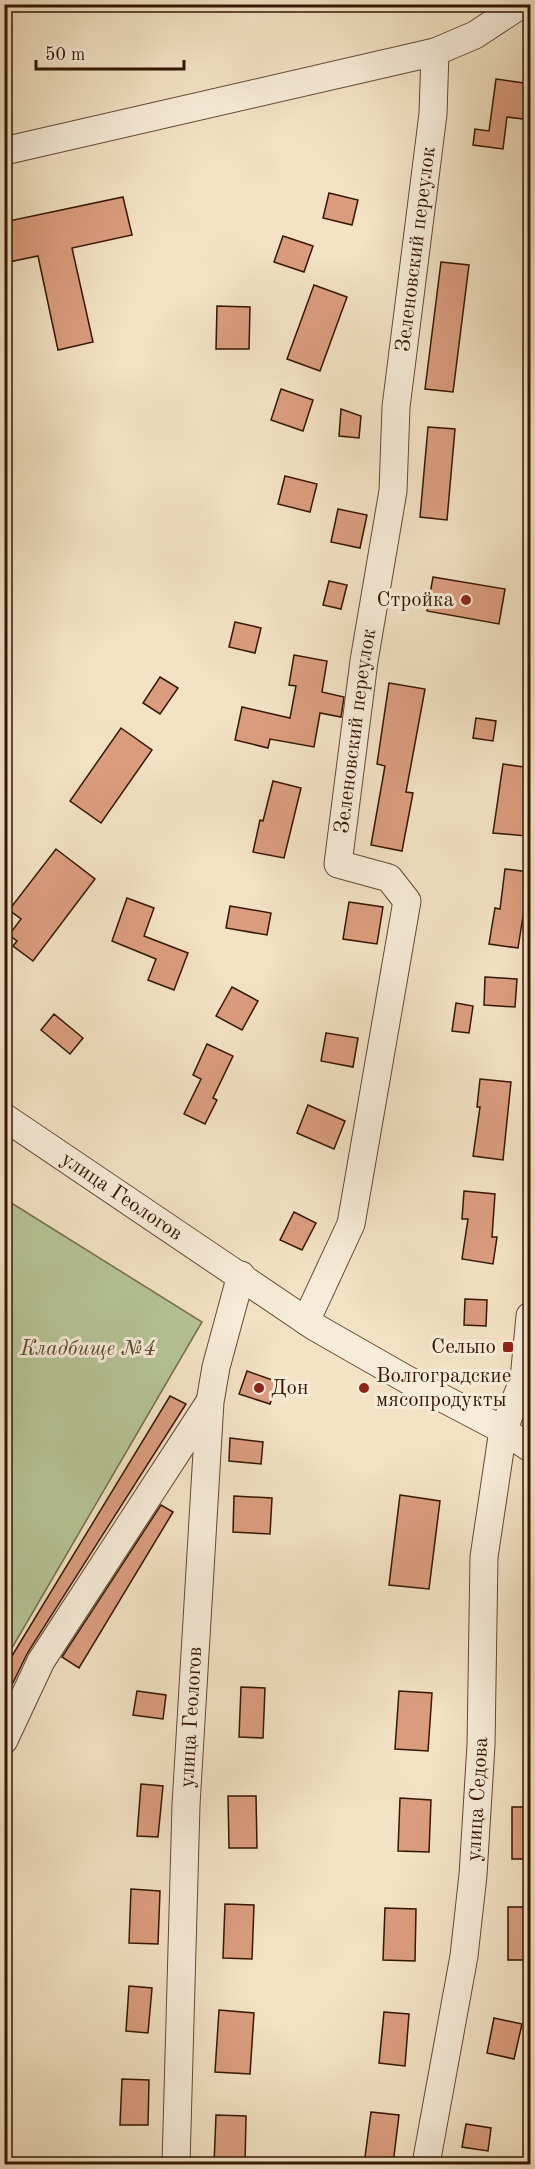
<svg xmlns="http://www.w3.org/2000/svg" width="535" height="2169" font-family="'Old Standard TT',serif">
  <rect width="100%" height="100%" fill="#f3e2c4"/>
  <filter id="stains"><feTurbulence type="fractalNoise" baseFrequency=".00333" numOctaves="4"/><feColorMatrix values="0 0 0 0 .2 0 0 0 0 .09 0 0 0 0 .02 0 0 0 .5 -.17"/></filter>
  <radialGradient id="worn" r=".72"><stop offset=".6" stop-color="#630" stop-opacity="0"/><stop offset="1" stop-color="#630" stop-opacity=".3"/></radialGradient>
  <polygon fill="#b6c497" stroke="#766d4d" stroke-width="1.5" points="5,1199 202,1322 5,1660"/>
  <g fill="#db9d7e" stroke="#351603" stroke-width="1.5">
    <polygon points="496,79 531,84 531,120 507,117 503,149 473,145 475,129 489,131"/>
    <polygon points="329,193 358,200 352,225 323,218"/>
    <polygon points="123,197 132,235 72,248 93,342 58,350 38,256 4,263 4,222"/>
    <polygon points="283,236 313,246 304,272 274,262"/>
    <polygon points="441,262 469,265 453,392 425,389"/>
    <polygon points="314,285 347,297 320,371 287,359"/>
    <polygon points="217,306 250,307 249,349 216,349"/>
    <polygon points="281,389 313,400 303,431 271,420"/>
    <polygon points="341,409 361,416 359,438 339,436"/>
    <polygon points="428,427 455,429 447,520 420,517"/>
    <polygon points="285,476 317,484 310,512 278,504"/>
    <polygon points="338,509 367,515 360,548 331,542"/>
    <polygon points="433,577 505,589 499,624 427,611"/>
    <polygon points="329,581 347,585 341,609 323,605"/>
    <polygon points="235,622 261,628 255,653 229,647"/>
    <polygon points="294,655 327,661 322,692 344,697 341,717 320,713 314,747 270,739 268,748 235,740 242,707 290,718 296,686 289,685"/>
    <polygon points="160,677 178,688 160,714 143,703"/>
    <polygon points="389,683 425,689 406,792 413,793 402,851 371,845 385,766 377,764"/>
    <polygon points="476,718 496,721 493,741 473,738"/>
    <polygon points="121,728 152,750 101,823 70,801"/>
    <polygon points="503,764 531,768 525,812 528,812 526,836 493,833"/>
    <polygon points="273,781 301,788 284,858 253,852 260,820 263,821"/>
    <polygon points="56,849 95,879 33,961 13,946 17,941 9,935 21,919 9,910"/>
    <polygon points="505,869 530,872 518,948 489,944 495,908 500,909"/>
    <polygon points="127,898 154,908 144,936 188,953 174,990 148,980 156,959 112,941"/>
    <polygon points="349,902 383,907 377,944 343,939"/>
    <polygon points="230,906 271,913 267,935 226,928"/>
    <polygon points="485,977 517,979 515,1007 484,1005"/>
    <polygon points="232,987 258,1001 242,1030 216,1016"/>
    <polygon points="456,1003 473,1006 469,1033 452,1031"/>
    <polygon points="54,1014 83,1038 70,1054 41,1030"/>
    <polygon points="326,1033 358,1038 353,1067 321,1061"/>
    <polygon points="207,1044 233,1056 213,1098 217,1100 205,1124 184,1114 201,1079 193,1075"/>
    <polygon points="480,1079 511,1082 503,1160 473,1156 480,1107 477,1107"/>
    <polygon points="308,1105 345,1121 334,1149 297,1133"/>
    <polygon points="464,1191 495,1194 492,1237 497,1237 493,1264 462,1259 468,1219 462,1219"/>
    <polygon points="294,1212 316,1223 302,1250 280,1240"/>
    <polygon points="465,1299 487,1300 486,1326 464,1325"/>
    <polygon points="247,1371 278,1382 270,1404 239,1394"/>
    <polygon points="170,1396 186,1404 28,1652 4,1701 4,1669"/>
    <polygon points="230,1438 263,1442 261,1464 229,1461"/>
    <polygon points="400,1495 440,1501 429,1589 389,1585"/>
    <polygon points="234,1496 272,1498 270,1534 233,1532"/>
    <polygon points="161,1505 173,1512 79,1668 62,1657"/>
    <polygon points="241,1687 265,1688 263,1738 239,1737"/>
    <polygon points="137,1691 166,1695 163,1719 133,1715"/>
    <polygon points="399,1691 432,1693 428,1751 395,1749"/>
    <polygon points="141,1784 163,1786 158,1837 137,1836"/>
    <polygon points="228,1796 256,1796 257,1848 229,1848"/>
    <polygon points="400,1798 431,1800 429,1852 398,1851"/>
    <rect x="512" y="1807" width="19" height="52"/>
    <polygon points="131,1889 160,1891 158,1944 129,1943"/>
    <polygon points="225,1904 254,1905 252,1959 223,1958"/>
    <rect x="508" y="1907" width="23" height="53"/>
    <polygon points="385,1908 416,1909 415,1961 383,1960"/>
    <polygon points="129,1986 152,1988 148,2033 126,2031"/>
    <polygon points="219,2010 254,2013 250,2074 215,2072"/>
    <polygon points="384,2012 409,2014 405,2066 379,2063"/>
    <polygon points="494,2018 522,2024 514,2059 487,2053"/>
    <polygon points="122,2079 149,2080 148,2125 120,2125"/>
    <polygon points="371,2112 399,2115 393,2164 364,2164"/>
    <polygon points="216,2115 246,2116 245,2164 214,2164"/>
    <polygon points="466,2124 491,2128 488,2151 462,2147"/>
  </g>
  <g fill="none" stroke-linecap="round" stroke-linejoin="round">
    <g stroke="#644933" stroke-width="29">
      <g id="minor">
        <polyline points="4,151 435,52 475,35 522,4"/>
        <path id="s1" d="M4,1117L315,1327L406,1379L503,1430L530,1448"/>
        <path id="s2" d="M306,1321L351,1224L407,901L389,878L338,864L364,661L393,491L396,407L433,114L435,52"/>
        <polyline points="4,1740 41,1661 209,1403"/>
        <path id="s3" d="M176,2164L186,1805L210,1402L216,1367L241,1275"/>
        <path id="s4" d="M426,2164L464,1956L473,1875L481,1745L484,1557L503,1430L524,1379L530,1316"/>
      </g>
    </g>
    <use href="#minor" stroke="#f7ecd9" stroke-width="27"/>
  </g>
  <g fill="#8f2418" stroke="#f7ecd9" stroke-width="2">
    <circle cx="466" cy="600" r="6"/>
    <rect x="502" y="1341" width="12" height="12" rx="3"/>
    <circle cx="259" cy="1388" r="6"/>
    <circle cx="364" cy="1388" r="6"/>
  </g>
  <g text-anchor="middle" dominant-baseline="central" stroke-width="6" stroke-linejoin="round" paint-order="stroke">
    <g font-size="21" fill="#351603" stroke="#f7ecd9">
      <text stroke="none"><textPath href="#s2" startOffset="1137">Зеленовский переулок</textPath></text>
      <text stroke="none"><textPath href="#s2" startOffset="651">Зеленовский переулок</textPath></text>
      <text stroke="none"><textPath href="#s1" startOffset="142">улица Геологов</textPath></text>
      <text stroke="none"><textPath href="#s3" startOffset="447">улица Геологов</textPath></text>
      <text stroke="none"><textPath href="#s4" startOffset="369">улица Седова</textPath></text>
    </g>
    <g font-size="21" fill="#351603" stroke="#f7ecd9" text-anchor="end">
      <text x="454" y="600">Стройка</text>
      <text x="496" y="1347">Сельпо</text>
      <text x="376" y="1376" text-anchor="start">Волгоградские<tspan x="376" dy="24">мясопродукты</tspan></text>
      <text x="271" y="1388" text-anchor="start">Дон</text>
    </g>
    <g font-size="21" font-style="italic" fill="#5c4a2f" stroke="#f7ecd9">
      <text x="88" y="1349">Кладбище №4</text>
    </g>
  </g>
  <rect width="535" height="2169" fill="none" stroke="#f3e2c4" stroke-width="24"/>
  <rect x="6" y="6" width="523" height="2157" fill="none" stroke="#351603" stroke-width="3"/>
  <rect x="12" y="12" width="511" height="2145" fill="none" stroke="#351603" stroke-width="1.5"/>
  <path d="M36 60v9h148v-9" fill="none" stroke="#351603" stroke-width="3"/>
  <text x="45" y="60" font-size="18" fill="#351603" stroke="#f7ecd9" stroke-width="4.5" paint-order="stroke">50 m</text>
  <rect width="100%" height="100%" filter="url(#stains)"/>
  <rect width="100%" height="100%" fill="url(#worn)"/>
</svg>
